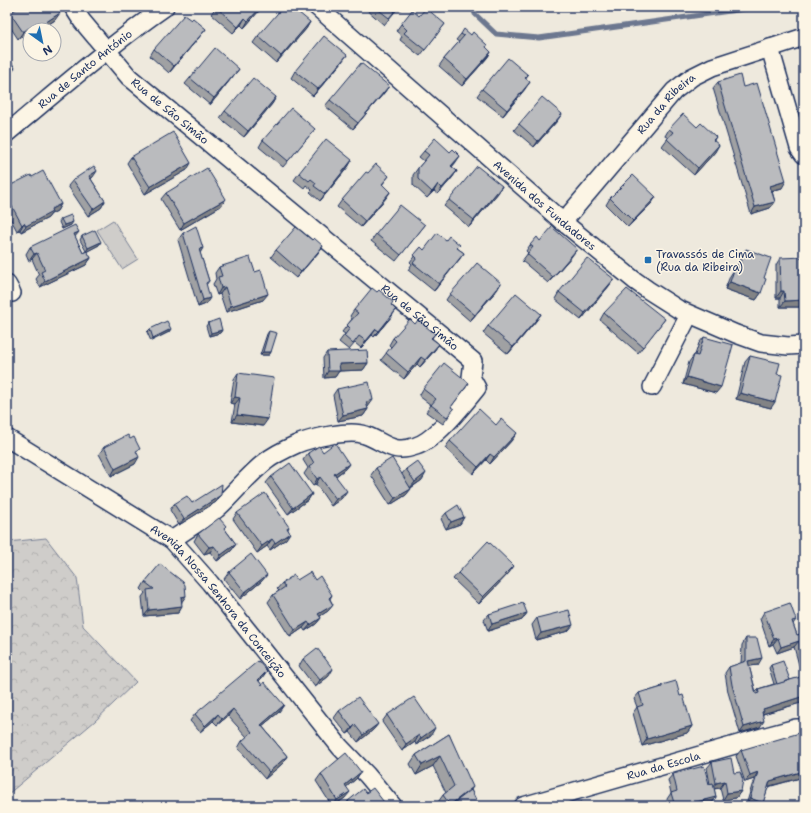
<svg xmlns="http://www.w3.org/2000/svg" width="811" height="813" font-family="'Shantell Sans',sans-serif">
  <defs>
    <pattern id="forest-crowns" width="20" height="18" patternUnits="userSpaceOnUse"><rect width="20" height="18" fill="#cfcdca"/><path d="M2 6a3 3 0 1 1 6 0M12 15a3 3 0 1 1 6 0" fill="none" stroke="#b1b0b0"/></pattern>
  </defs>
  <rect width="100%" height="100%" fill="#eee9dd"/>
  <filter id="ink" filterUnits="userSpaceOnUse"><feTurbulence type="fractalNoise" baseFrequency=".025" numOctaves="2"/><feDisplacementMap in="SourceGraphic" scale="8" xChannelSelector="R" yChannelSelector="G"/><feConvolveMatrix kernelMatrix="1 2 1 2 8 2 1 2 1" color-interpolation-filters="sRGB"/></filter>
  <g filter="url(#ink)">
    <polygon fill="#cfcdca" stroke="#757e94" points="113,220 138,259 122,269 97,230"/>
    <polygon fill="url(#forest-crowns)" stroke="#757e94" points="46,538 77,578 83,626 136,682 95,721 7,795 7,543 8,542"/>
    <g fill="none" stroke-linecap="round" stroke-linejoin="round">
      <polyline stroke="#6c778f" stroke-width="5" points="473,7 475,14 496,34 539,38 758,7"/>
      <g stroke="#1b2f5e" stroke-width="20">
        <g id="minor">
          <path id="s1" d="M73,7L82,21L129,77L473,361L471,377L477,388C464,404 436,440 416,446C392,455 385,442 365,435C350,429 312,438 297,444C288,448 272,456 265,462C247,476 234,494 217,509C203,520 186,530 172,540"/>
          <path id="s2" d="M317,7L563,222L634,280L648,290L678,309L736,334L761,343L788,346L804,345"/>
          <polyline points="770,48 799,148 804,155"/>
          <path id="s3" d="M7,133C59,90 110,45 165,7"/>
          <path id="s4" d="M563,222L674,91L692,77L712,67L804,37"/>
          <polyline points="7,284 12,293"/>
          <polyline points="652,387 689,315"/>
          <path id="s5" d="M7,438L172,540L210,583L340,747L367,775L393,806"/>
          <path id="s6" d="M523,806L766,736L796,728H804"/>
        </g>
      </g>
      <use href="#minor" stroke="#fcf5e5" stroke-width="17"/>
    </g>
    <g fill="#a0a1a3" stroke="#1b2f5e">
      <polygon points="16,7 56,7 55,20 40,30 30,30 30,36 27,38 25,35 18,39 7,22 7,17 10,13 15,10"/>
      <polygon points="216,7 262,7 244,28 241,25 233,33 211,14"/>
      <polygon points="366,7 403,7 401,10 398,8 384,25 365,8"/>
      <polygon points="419,16 445,24 420,56 400,40 402,36 396,31 401,24"/>
      <polygon points="191,20 206,29 201,35 169,73 150,56 154,49"/>
      <polygon points="310,22 306,29 276,63 253,43 258,36"/>
      <polygon points="461,34 471,35 487,45 486,47 491,52 487,58 462,86 439,66 444,59 459,42 456,40"/>
      <polygon points="342,62 313,96 291,78 295,71"/>
      <polygon points="239,69 234,75 210,105 185,84 190,78"/>
      <polygon points="528,75 525,79 525,89 503,116 477,96 482,89"/>
      <polygon points="718,82 743,87 782,188 772,191 775,202 770,208 751,214 713,88"/>
      <polygon points="389,86 384,93 353,129 325,106 330,100"/>
      <polygon points="276,97 272,104 244,137 220,118 225,111"/>
      <polygon points="557,121 534,147 514,130 519,124"/>
      <polygon points="697,127 716,137 714,140 715,152 694,175 662,146 668,138 665,136 669,129"/>
      <polygon points="315,129 310,135 283,167 259,147 263,140"/>
      <polygon points="424,151 456,162 452,167 457,171 452,178 438,194 434,191 427,198 413,185 413,175 418,168 424,161 419,157"/>
      <polygon points="131,157 187,170 145,194 127,163"/>
      <polygon points="352,160 348,167 320,201 310,192 312,190 306,185 304,188 294,180 299,173"/>
      <polygon points="368,173 389,176 382,185 390,192 386,198 361,227 337,207 342,200"/>
      <polygon points="32,177 61,204 57,211 51,214 48,218 21,232 20,230 17,231 7,212 7,187"/>
      <polygon points="93,177 91,179 105,201 101,208 88,216 68,186 73,180"/>
      <polygon points="502,186 498,193 469,227 444,206 449,200"/>
      <polygon points="166,193 221,206 180,230 161,199"/>
      <polygon points="656,197 651,204 628,227 606,205 610,198"/>
      <polygon points="61,219 71,225 62,229 59,222"/>
      <polygon points="425,225 396,261 371,241 376,234"/>
      <polygon points="183,233 200,253 209,281 206,285 206,304 198,307 178,240"/>
      <polygon points="82,236 99,245 87,251 91,258 86,265 40,287 36,279 39,275 32,259 29,261 26,254 30,247 75,237 83,253 86,251 80,240"/>
      <polygon points="446,240 464,253 434,291 408,270 412,264 410,262 421,247 424,250"/>
      <polygon points="530,245 572,256 548,283 522,261 528,253 526,251"/>
      <polygon points="746,249 761,293 756,300 725,289 730,276 734,270 736,270 741,255"/>
      <polygon points="276,250 318,253 296,278 271,257"/>
      <polygon points="780,258 804,307 780,307 780,298 776,298 776,265"/>
      <polygon points="219,267 255,272 263,300 226,312 220,294 217,295 213,284 216,279 215,273"/>
      <polygon points="614,279 609,286 581,320 555,299 559,292"/>
      <polygon points="501,283 497,290 470,321 446,300 450,294"/>
      <polygon points="391,305 392,316 374,337 372,335 361,348 355,343 349,350 339,342 345,334 342,332 352,319 350,316 354,310"/>
      <polygon points="604,313 665,319 638,353 600,320"/>
      <polygon points="541,314 536,321 508,354 483,333 488,326"/>
      <polygon points="208,323 222,330 220,333 209,336 206,326"/>
      <polygon points="415,324 435,334 432,338 439,344 434,351 420,367 417,364 404,379 381,360 391,347 389,345 393,338"/>
      <polygon points="150,329 169,332 151,341 147,332"/>
      <polygon points="269,331 271,352 269,355 260,355 267,334"/>
      <polygon points="704,337 716,393 683,384 689,362 694,355 695,355 699,343"/>
      <polygon points="327,352 368,363 363,370 339,371 335,377 324,378 323,358"/>
      <polygon points="750,356 777,374 771,408 736,399 745,362"/>
      <polygon points="238,373 263,426 232,422 235,404 230,403 234,379"/>
      <polygon points="469,383 451,407 449,416 443,424 426,412 431,405 419,396 423,389"/>
      <polygon points="337,389 368,407 367,407 368,409 363,416 338,421 333,395"/>
      <polygon points="512,440 490,464 486,460 473,474 445,448 450,441"/>
      <polygon points="104,447 137,453 135,464 111,476 99,454"/>
      <polygon points="323,452 349,464 344,470 336,476 342,498 331,506 316,484 313,486 304,474 308,468 303,460 308,453"/>
      <polygon points="376,468 402,474 406,469 422,480 411,488 406,495 390,505 371,475"/>
      <polygon points="271,477 312,494 308,500 288,514 266,483"/>
      <polygon points="221,495 216,502 179,525 170,510 174,504 192,503"/>
      <polygon points="237,513 289,527 288,529 286,539 270,550 267,546 257,553 233,519"/>
      <polygon points="446,513 464,517 460,524 446,529 441,519"/>
      <polygon points="226,526 224,528 236,544 231,551 217,561 210,552 204,554 194,541 198,534"/>
      <polygon points="229,572 262,581 240,599 224,579"/>
      <polygon points="458,573 509,573 479,604 453,579"/>
      <polygon points="297,580 315,580 332,595 330,599 333,605 328,611 320,616 321,618 316,624 305,631 303,628 290,637 268,602 273,595 279,591 277,589 282,583"/>
      <polygon points="145,582 182,602 178,613 144,616 142,597 145,593 141,589"/>
      <polygon points="764,612 796,620 793,624 797,635 804,633 804,664 799,665 794,647 777,653 773,644 769,646 760,619"/>
      <polygon points="527,613 522,620 488,631 484,620 489,614"/>
      <polygon points="537,618 573,625 568,631 536,640 532,625"/>
      <polygon points="746,638 758,665 749,666 756,692 758,689 774,684 769,668 771,665 790,680 804,677 804,702 763,714 760,727 740,733 728,692 725,673 729,667 741,663 742,645"/>
      <polygon points="303,659 329,676 315,687 299,666"/>
      <polygon points="262,678 259,681 279,712 262,726 287,756 283,763 265,779 238,748 242,741 247,737 228,716 217,725 213,721 200,732 190,721 195,714"/>
      <polygon points="662,685 680,696 692,726 687,733 642,746 633,713 637,707 634,699 639,693 649,691 659,688"/>
      <polygon points="339,711 378,724 373,730 358,742 350,732 347,734 334,718"/>
      <polygon points="387,715 431,735 416,745 415,742 402,751 382,722"/>
      <polygon points="449,734 471,790 479,806 437,806 436,805 443,795 446,793 433,766 416,775 410,764 416,755"/>
      <polygon points="741,750 803,766 800,778 768,787 763,803 761,806 749,806 746,805 754,779 745,782 736,756"/>
      <polygon points="712,762 734,773 741,791 736,798 723,800 720,788 714,789 716,797 712,803 702,806 668,806 667,799 671,793 668,780 673,774 709,784 710,784 707,768"/>
      <polygon points="361,772 356,779 346,787 345,798 334,806 332,806 316,781 321,774"/>
      <polygon points="366,793 387,806 344,806 348,801"/>
    </g>
    <g fill="#828385" stroke="#1b2f5e">
      <polygon points="261,7 262,7 260,10 244,28 248,21"/>
      <polygon points="60,13 55,20 40,30 34,30"/>
      <polygon points="245,18 241,25 233,33 238,27"/>
      <polygon points="310,22 306,29 276,63 281,56"/>
      <polygon points="29,28 25,35 18,39 23,32"/>
      <polygon points="206,29 201,35 169,73 174,66"/>
      <polygon points="491,52 487,58 462,86 467,79"/>
      <polygon points="347,55 342,62 313,96 318,89"/>
      <polygon points="15,68 8,78 7,79 7,73"/>
      <polygon points="239,69 234,75 210,105 214,98"/>
      <polygon points="530,82 525,89 503,116 507,110"/>
      <polygon points="389,86 384,93 353,129 358,123"/>
      <polygon points="276,97 272,104 244,137 248,131"/>
      <polygon points="562,114 557,121 534,147 538,141"/>
      <polygon points="719,145 715,152 694,175 698,168"/>
      <polygon points="460,156 456,162 446,173 451,166"/>
      <polygon points="352,160 348,167 320,201 325,194"/>
      <polygon points="191,163 187,170 145,194 150,187"/>
      <polygon points="97,171 93,177 84,183 89,176"/>
      <polygon points="457,171 452,178 438,194 442,188"/>
      <polygon points="786,181 782,188 766,192 770,186"/>
      <polygon points="438,184 434,191 427,198 432,192"/>
      <polygon points="502,186 498,193 469,227 474,220"/>
      <polygon points="390,192 386,198 361,227 365,221"/>
      <polygon points="656,197 651,204 628,227 633,221"/>
      <polygon points="226,199 221,206 180,230 184,223"/>
      <polygon points="105,201 101,208 88,216 93,209"/>
      <polygon points="775,202 770,208 751,214 755,207"/>
      <polygon points="61,204 57,211 51,214 48,218 21,232 26,226 51,209"/>
      <polygon points="73,222 71,225 62,229 64,225"/>
      <polygon points="24,223 20,230 17,231 22,225"/>
      <polygon points="79,232 74,238 74,234"/>
      <polygon points="101,242 99,245 86,252 88,248"/>
      <polygon points="323,246 318,253 296,278 301,272"/>
      <polygon points="203,248 199,255 199,249"/>
      <polygon points="577,249 572,256 548,283 553,277"/>
      <polygon points="37,253 32,259 29,261 34,254"/>
      <polygon points="464,253 459,260 434,291 439,284"/>
      <polygon points="91,258 86,265 40,287 45,281"/>
      <polygon points="614,279 609,286 581,320 585,313"/>
      <polygon points="730,282 761,293 756,300 725,289"/>
      <polygon points="501,283 497,290 470,321 475,315"/>
      <polygon points="225,287 220,294 217,295 221,288"/>
      <polygon points="781,291 784,291 780,298 776,298"/>
      <polygon points="268,294 263,300 226,312 231,306"/>
      <polygon points="210,298 206,304 198,307 203,300"/>
      <polygon points="804,300 804,307 780,307 785,301"/>
      <polygon points="396,310 392,316 374,337 379,331"/>
      <polygon points="541,314 536,321 508,354 513,347"/>
      <polygon points="171,329 169,332 151,341 153,338"/>
      <polygon points="376,329 372,335 361,348 366,341"/>
      <polygon points="222,330 220,333 209,336 211,333"/>
      <polygon points="439,344 434,351 420,367 425,360"/>
      <polygon points="263,352 271,352 269,355 260,355"/>
      <polygon points="421,357 417,364 404,379 408,372"/>
      <polygon points="368,363 363,370 339,371 335,377 324,378 328,371 339,364"/>
      <polygon points="687,377 721,387 716,393 683,384"/>
      <polygon points="740,393 775,402 771,408 736,399"/>
      <polygon points="235,397 240,398 235,404 230,403"/>
      <polygon points="373,400 368,407 361,408 366,402"/>
      <polygon points="368,409 363,416 338,421 343,415"/>
      <polygon points="237,415 268,419 263,426 232,422"/>
      <polygon points="517,433 512,440 490,464 494,457"/>
      <polygon points="490,454 486,460 473,474 478,467"/>
      <polygon points="139,457 135,464 111,476 115,469"/>
      <polygon points="349,464 344,470 330,480 334,474"/>
      <polygon points="426,473 422,480 410,488 415,482"/>
      <polygon points="320,477 316,484 313,486 317,479"/>
      <polygon points="411,489 406,495 390,505 395,498"/>
      <polygon points="347,491 342,498 331,506 336,499"/>
      <polygon points="312,494 308,500 288,514 293,508"/>
      <polygon points="221,495 216,502 179,525 184,519"/>
      <polygon points="464,517 460,524 446,529 451,522"/>
      <polygon points="290,533 286,539 270,550 275,543"/>
      <polygon points="272,539 267,546 257,553 262,546"/>
      <polygon points="236,544 231,551 217,561 221,555"/>
      <polygon points="214,546 210,552 204,554 209,547"/>
      <polygon points="514,566 509,573 479,604 483,597"/>
      <polygon points="267,575 262,581 240,599 245,592"/>
      <polygon points="186,596 181,603 181,597"/>
      <polygon points="333,605 328,611 314,620 318,614"/>
      <polygon points="182,606 178,613 144,616 149,610"/>
      <polygon points="527,613 522,620 488,631 492,624"/>
      <polygon points="321,618 316,624 305,631 310,625"/>
      <polygon points="308,622 303,628 290,637 295,630"/>
      <polygon points="573,625 568,631 536,640 541,633"/>
      <polygon points="778,638 773,644 769,646 774,639"/>
      <polygon points="799,641 794,647 777,653 781,647"/>
      <polygon points="762,658 758,665 743,667 748,661"/>
      <polygon points="804,658 804,664 799,665"/>
      <polygon points="333,669 329,676 315,687 320,680"/>
      <polygon points="267,671 262,678 253,686 258,680"/>
      <polygon points="804,696 804,702 762,714 757,718 763,709"/>
      <polygon points="284,705 279,712 256,731 261,725"/>
      <polygon points="233,709 228,716 217,725 222,719"/>
      <polygon points="218,714 213,721 200,732 205,726"/>
      <polygon points="764,721 760,727 740,733 744,727"/>
      <polygon points="378,724 373,730 358,742 363,735"/>
      <polygon points="355,725 350,732 347,734 352,728"/>
      <polygon points="692,726 687,733 642,746 647,739"/>
      <polygon points="435,728 431,735 416,745 421,738"/>
      <polygon points="419,735 415,742 402,751 406,744"/>
      <polygon points="287,756 283,763 265,779 269,772"/>
      <polygon points="440,756 433,766 416,775 422,765"/>
      <polygon points="804,771 800,778 766,787 770,781"/>
      <polygon points="361,772 356,779 340,792 345,785"/>
      <polygon points="758,772 754,779 745,782 750,775"/>
      <polygon points="725,781 720,788 712,789 716,783"/>
      <polygon points="473,787 466,797 454,806 449,806"/>
      <polygon points="741,791 736,798 723,800 727,793"/>
      <polygon points="350,792 345,798 333,806 337,800"/>
      <polygon points="716,797 712,803 702,806 693,806 696,802"/>
      <polygon points="750,798 763,803 761,806 749,806 746,805"/>
    </g>
    <g fill="#babbbe" stroke="#1b2f5e">
      <polygon points="19,7 56,7 60,13 34,30 31,30 29,28 23,32 10,13"/>
      <polygon points="216,7 261,7 248,21 245,18 238,27"/>
      <polygon points="283,7 292,7 310,22 281,56 258,36"/>
      <polygon points="375,7 398,7 389,18"/>
      <polygon points="426,8 445,24 425,50 404,33 407,30 401,24 412,10 419,16"/>
      <polygon points="184,15 191,20 193,18 206,29 174,66 154,49"/>
      <polygon points="464,29 471,35 473,32 487,45 486,47 491,52 467,79 444,59 464,36 461,34"/>
      <polygon points="324,36 347,55 318,89 295,71"/>
      <polygon points="215,48 239,69 214,98 190,78"/>
      <polygon points="7,55 15,68 7,73"/>
      <polygon points="508,58 528,75 525,78 530,82 507,110 482,89"/>
      <polygon points="361,63 389,86 358,123 330,100"/>
      <polygon points="740,75 743,87 757,83 786,181 770,186 775,202 755,207 718,82"/>
      <polygon points="253,78 276,97 248,131 225,111"/>
      <polygon points="542,97 562,114 538,141 519,124"/>
      <polygon points="291,108 315,129 288,161 263,140"/>
      <polygon points="683,114 697,127 701,123 716,137 713,140 719,145 698,168 667,139 673,132 669,129"/>
      <polygon points="173,132 191,163 150,187 131,157"/>
      <polygon points="435,138 450,152 453,149 460,156 451,166 457,171 442,188 438,184 432,192 418,179 418,168 429,155 424,151"/>
      <polygon points="326,139 352,160 325,194 314,186 316,183 311,179 309,181 299,173"/>
      <polygon points="376,164 389,176 382,184 390,192 365,221 342,200 366,172 368,173"/>
      <polygon points="94,166 97,171 89,176 105,201 93,209 73,180"/>
      <polygon points="477,166 502,186 474,220 449,200"/>
      <polygon points="207,168 226,199 184,223 166,193"/>
      <polygon points="43,171 61,204 51,209 52,212 26,226 24,223 22,225 7,197 7,191 8,191 7,187 31,175 32,177"/>
      <polygon points="633,175 656,197 633,221 610,198"/>
      <polygon points="400,205 425,225 401,255 376,234"/>
      <polygon points="71,215 73,222 64,225 61,219"/>
      <polygon points="75,225 79,232 74,234 83,253 87,251 91,258 45,281 41,272 45,270 37,253 34,254 30,247"/>
      <polygon points="196,226 203,248 199,249 209,281 206,283 210,298 203,300 183,233"/>
      <polygon points="296,227 312,240 314,238 323,246 301,272 276,250"/>
      <polygon points="552,227 577,249 553,277 527,254 533,247 530,245 537,237 540,241"/>
      <polygon points="95,230 101,242 88,248 82,236"/>
      <polygon points="437,233 446,240 449,236 460,245 457,248 464,253 439,284 413,263 417,258 414,255 421,247 424,250"/>
      <polygon points="746,249 771,258 764,278 766,279 761,293 730,282 734,270 738,271"/>
      <polygon points="250,257 255,272 261,270 268,294 231,306 225,287 221,288 218,277 222,276 219,267"/>
      <polygon points="804,257 804,300 785,301 784,291 781,291 780,258"/>
      <polygon points="587,258 614,279 585,313 559,292"/>
      <polygon points="477,263 501,283 475,315 450,294"/>
      <polygon points="372,288 377,292 379,290 393,302 391,305 396,310 379,331 376,329 366,341 359,336 353,344 344,336 350,328 347,325 358,313 354,310"/>
      <polygon points="627,289 665,319 643,347 604,313"/>
      <polygon points="516,293 541,314 513,347 488,326"/>
      <polygon points="219,319 222,330 211,333 208,323"/>
      <polygon points="410,319 415,324 418,320 435,334 431,338 439,344 425,360 421,357 408,372 386,353 396,341 393,338"/>
      <polygon points="167,321 171,329 153,338 150,329"/>
      <polygon points="269,331 277,333 271,352 263,352"/>
      <polygon points="704,337 733,345 721,387 687,377 694,355 698,356"/>
      <polygon points="367,350 368,363 339,364 340,371 328,371 327,352"/>
      <polygon points="750,356 780,363 777,374 782,375 775,402 740,393"/>
      <polygon points="444,363 469,383 451,407 454,409 447,417 431,405 436,399 423,389"/>
      <polygon points="238,373 274,378 268,419 237,415 240,398 235,397"/>
      <polygon points="369,382 373,400 366,402 368,409 343,415 337,389"/>
      <polygon points="479,409 496,425 501,419 517,433 494,457 490,454 478,467 450,441"/>
      <polygon points="128,435 130,439 134,437 140,449 136,451 139,457 115,469 104,447"/>
      <polygon points="335,443 349,464 334,474 347,491 336,499 320,477 317,479 309,467 314,463 308,453 319,446 323,452"/>
      <polygon points="392,458 411,489 395,498 376,468"/>
      <polygon points="417,461 426,473 415,482 406,469"/>
      <polygon points="290,463 312,494 293,508 271,477"/>
      <polygon points="222,484 221,495 184,519 174,504 187,496 192,503"/>
      <polygon points="265,493 289,527 287,528 290,533 275,543 272,539 262,546 237,513"/>
      <polygon points="458,505 464,517 451,522 446,513"/>
      <polygon points="219,518 226,526 224,528 236,544 221,555 214,546 209,547 198,534"/>
      <polygon points="488,541 514,566 483,597 458,573"/>
      <polygon points="251,554 267,575 245,592 229,572"/>
      <polygon points="160,564 183,582 185,585 186,596 181,597 182,606 149,610 147,590 154,589 145,582"/>
      <polygon points="310,572 315,580 320,576 332,595 329,598 333,605 318,614 321,618 310,625 308,622 295,630 273,595 285,587 282,583 294,575 297,580"/>
      <polygon points="523,603 527,613 492,624 489,614"/>
      <polygon points="790,603 796,620 792,621 797,635 804,633 804,658 799,641 781,647 778,638 774,639 764,612"/>
      <polygon points="569,610 573,625 541,633 537,618"/>
      <polygon points="746,638 757,638 762,658 748,661 756,694 759,693 758,689 804,676 804,696 763,709 764,711 762,712 764,721 744,727 732,685 729,667 746,661"/>
      <polygon points="317,648 333,669 320,680 303,659"/>
      <polygon points="258,661 267,671 258,680 262,685 264,682 284,705 261,725 287,756 269,772 242,741 252,732 233,709 222,719 218,714 205,726 195,714"/>
      <polygon points="783,661 790,680 777,684 771,665"/>
      <polygon points="676,681 680,696 683,695 692,726 647,739 637,707 643,705 639,693 648,690 649,691 662,687 662,685"/>
      <polygon points="358,697 378,724 363,735 355,725 352,728 339,711"/>
      <polygon points="414,697 435,728 421,738 419,735 406,744 387,715"/>
      <polygon points="803,732 804,736 804,761 802,762 804,771 770,781 763,803 750,798 758,772 750,775 741,750"/>
      <polygon points="449,734 473,787 450,805 443,795 454,786 440,756 422,765 416,755"/>
      <polygon points="346,753 361,772 345,785 350,792 337,800 321,774"/>
      <polygon points="731,758 734,773 740,772 743,780 741,791 727,793 725,781 716,783 712,762"/>
      <polygon points="704,766 709,784 713,783 716,797 696,802 697,806 675,806 671,793 677,791 673,774"/>
      <polygon points="373,788 387,806 352,806 348,801 363,789 366,793"/>
      <polygon points="471,790 479,806 450,806"/>
      <polygon points="581,802 582,806 568,806 568,805"/>
      <polygon points="767,803 776,806 767,806"/>
    </g>
  </g>
  <rect fill="#1f6fb2" stroke="#fcf5e5" stroke-width="1.5" x="644" y="256" width="8" height="8" rx="2"/>
  <g text-anchor="middle" dominant-baseline="central" stroke-width="3" stroke-linejoin="round" paint-order="stroke">
    <g font-size="11" fill="#1b2f5e" stroke="#fcf5e5">
      <text stroke="none"><textPath href="#s3" startOffset="101">Rua de Santo António</textPath></text>
      <text stroke="none"><textPath href="#s4" startOffset="157">Rua da Ribeira</textPath></text>
      <text stroke="none"><textPath href="#s1" startOffset="143">Rua de São Simão</textPath></text>
      <text stroke="none"><textPath href="#s2" startOffset="302">Avenida dos Fundadores</textPath></text>
      <text stroke="none"><textPath href="#s1" startOffset="467">Rua de São Simão</textPath></text>
      <text stroke="none"><textPath href="#s5" startOffset="270">Avenida Nossa Senhora da Conceição</textPath></text>
      <text stroke="none"><textPath href="#s6" startOffset="146">Rua da Escola</textPath></text>
    </g>
    <g font-size="11" fill="#1b2f5e" stroke="#fcf5e5" text-anchor="start">
      <text x="656" y="254">Travassós de Cima<tspan x="656" dy="13">(Rua da Ribeira)</tspan></text>
    </g>
  </g>
  <rect width="811" height="813" fill="none" stroke="#fcf5e5" stroke-width="24"/>
  <rect x="12" y="12" width="787" height="789" fill="none" stroke="#1b2f5e" stroke-width="1.5" filter="url(#ink)"/>
  <g transform="translate(42 42) rotate(147)"><circle r="19" fill="#fcf5e5" stroke="#a2a6af"/>
  <path d="M0-3L7 15L0 10L-7 15Z" fill="#1f6fb2"/>
  <text y="-6" font-size="11" font-weight="bold" text-anchor="middle" fill="#1b2f5e">N</text>
  </g>
</svg>
